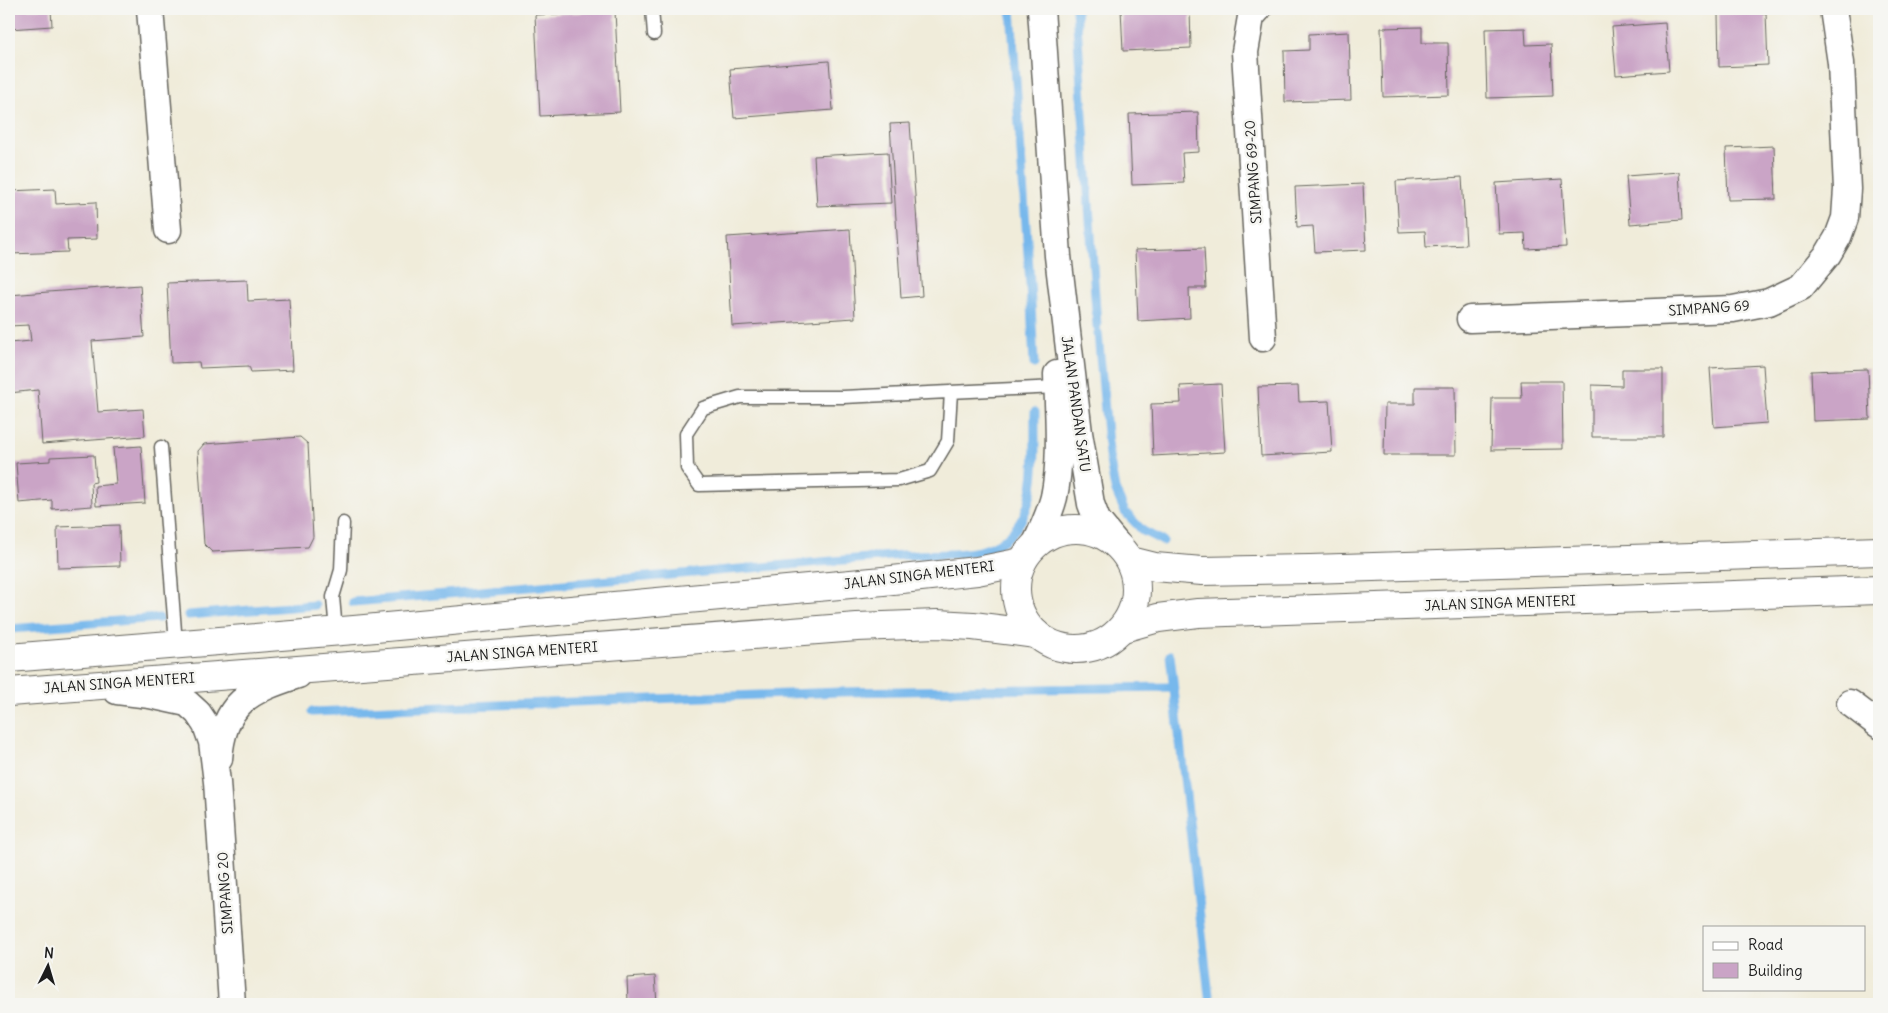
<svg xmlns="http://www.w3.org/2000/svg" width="1888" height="1013" font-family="Delius,sans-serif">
  <rect width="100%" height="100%" fill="#f6f6f2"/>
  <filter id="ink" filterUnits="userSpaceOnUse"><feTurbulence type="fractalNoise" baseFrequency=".02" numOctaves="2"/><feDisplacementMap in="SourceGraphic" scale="10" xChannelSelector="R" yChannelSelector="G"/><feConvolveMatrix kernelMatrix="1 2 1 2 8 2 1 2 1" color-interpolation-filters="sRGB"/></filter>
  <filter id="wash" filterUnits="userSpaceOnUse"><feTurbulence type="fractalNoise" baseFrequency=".0096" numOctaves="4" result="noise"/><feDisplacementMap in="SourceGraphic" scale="20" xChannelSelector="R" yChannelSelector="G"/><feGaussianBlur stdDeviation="1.12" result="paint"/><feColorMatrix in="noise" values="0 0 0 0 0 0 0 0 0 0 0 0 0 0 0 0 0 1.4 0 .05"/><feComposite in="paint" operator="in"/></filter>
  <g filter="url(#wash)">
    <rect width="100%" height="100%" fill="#f0ecda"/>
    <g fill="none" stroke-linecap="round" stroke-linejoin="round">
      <g stroke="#77b8ec" stroke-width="9">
        <polyline points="1011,9 1030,283 1034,364"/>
        <polyline points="1076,9 1097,326"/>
        <polyline points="1098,333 1109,455 1115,489 1125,512 1143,531 1163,541"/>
        <path d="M353,602L903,555C925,554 964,556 983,550C1043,533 1034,459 1035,412"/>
        <polyline points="188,615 315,605"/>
        <polyline points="9,629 159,618"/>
        <polyline points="1170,655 1210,1004"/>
        <polyline points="312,712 840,692 1173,687"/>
      </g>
    </g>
    <g id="blocks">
      <g fill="#caa4c6">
        <polygon points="9,9 51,9 52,26 9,29"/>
        <polygon points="1121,9 1190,9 1191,48 1123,51"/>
        <polygon points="615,11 620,112 540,116 535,15"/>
        <polygon points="1766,13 1768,65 1719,67 1718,14"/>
        <polygon points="1665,23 1669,71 1616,75 1612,27"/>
        <polygon points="1422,27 1422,43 1448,43 1449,95 1383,97 1381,28"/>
        <polygon points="1525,28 1526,45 1551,44 1553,96 1487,98 1485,29"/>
        <polygon points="1349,32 1351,100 1285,102 1284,51 1309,50 1309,34"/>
        <polygon points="829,61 833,110 734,118 730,69"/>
        <polygon points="1198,112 1199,152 1182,153 1184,183 1132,185 1129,114"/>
        <polygon points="910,123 922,296 901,298 890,124"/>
        <polygon points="1774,146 1776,199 1728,200 1726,148"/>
        <polygon points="888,152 891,203 817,206 814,156"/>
        <polygon points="1679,172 1682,220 1630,224 1626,176"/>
        <polygon points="1462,177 1466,245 1426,247 1425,231 1399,232 1396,181"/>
        <polygon points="1562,179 1566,247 1526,249 1525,233 1499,234 1496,183"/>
        <polygon points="1363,184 1366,250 1315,252 1313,226 1297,227 1295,187"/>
        <polygon points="55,189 56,204 96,202 97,239 67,240 68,252 9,254 9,191"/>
        <polygon points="850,229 855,318 732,326 727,237"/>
        <polygon points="1204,248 1206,288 1189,288 1190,318 1138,321 1135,250"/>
        <polygon points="247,280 248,301 289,299 293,370 251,372 249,366 200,368 199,362 171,363 167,283"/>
        <polygon points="140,285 144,337 92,341 98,412 143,409 145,436 42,444 38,390 9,393 9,343 31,341 29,325 9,326 9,295"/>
        <polygon points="1763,365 1767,423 1714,427 1710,368"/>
        <polygon points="1622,369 1663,369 1663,437 1592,437 1592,385 1622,386"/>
        <polygon points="1868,369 1870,419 1813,421 1811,371"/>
        <polygon points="1521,381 1562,381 1563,449 1491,450 1492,398 1522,398"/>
        <polygon points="1221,384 1225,452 1153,456 1151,404 1181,403 1180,386"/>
        <polygon points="1298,386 1299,402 1329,401 1332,452 1261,456 1258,387"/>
        <polygon points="1415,387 1455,387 1456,455 1384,455 1385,404 1415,404"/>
        <polygon points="300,437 308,444 313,537 308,547 212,552 204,544 198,451 204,444"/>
        <polygon points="141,446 145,503 96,506 95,486 116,484 113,448"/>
        <polygon points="94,455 96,482 91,483 92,506 52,509 52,500 19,503 16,463 50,461 50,457"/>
        <polygon points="119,525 120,566 58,568 57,527"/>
        <polygon points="655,976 657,1004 622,1004 628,1002 627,978"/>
      </g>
    </g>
  </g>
  <g filter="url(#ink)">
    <use href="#blocks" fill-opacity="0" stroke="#66655e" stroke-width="1"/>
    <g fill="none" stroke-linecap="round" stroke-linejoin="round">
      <g stroke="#66655e" stroke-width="15">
        <g id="lane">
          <polyline points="652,9 654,34"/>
          <polyline points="951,392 948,441 930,471 899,480 699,485 687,468 686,434 703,408 740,397 843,397 1057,387"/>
          <polyline points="161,447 176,644"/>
          <polyline points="336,631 333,597 341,570 343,523"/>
        </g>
      </g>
      <g stroke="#66655e" stroke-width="29">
        <g id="street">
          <polyline points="150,9 168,230"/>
          <polyline points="1041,9 1058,256 1079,433 1091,504 1097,520 1116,543"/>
          <polyline points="1258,9 1251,17 1245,52 1263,338"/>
          <polyline points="1470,319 1733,309 1769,302 1801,287 1828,254 1838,237 1845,218 1847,189 1841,63 1833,9"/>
          <path d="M1036,543C1043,528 1050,513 1054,497C1062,458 1058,414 1057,374"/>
          <polyline points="117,691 150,695 187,703 198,713 206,725 212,742 217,782 232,1004"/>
          <polyline points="1850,703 1879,725"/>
          <path d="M219,759C223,702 249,691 298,675"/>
        </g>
      </g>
      <g stroke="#66655e" stroke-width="30">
        <g id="secondary">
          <circle cx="1076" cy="589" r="60"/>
          <polyline points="1131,561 1155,567 1202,571 1310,569 1879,551"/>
          <polyline points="1123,628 1158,618 1198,613 1879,590"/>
          <polyline points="9,658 354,630 883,581 977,571 1022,562"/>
          <polyline points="9,692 857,627 937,624 973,626 1036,634"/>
        </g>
      </g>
      <use href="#lane" stroke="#fff" stroke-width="12"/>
      <use href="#street" stroke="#fff" stroke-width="26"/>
      <use href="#secondary" stroke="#fff" stroke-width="28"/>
    </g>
  </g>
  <g text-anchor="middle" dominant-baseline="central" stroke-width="5" stroke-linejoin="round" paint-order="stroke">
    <g font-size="14" fill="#1c1c1c" stroke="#f6f6f2">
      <text transform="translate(1253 172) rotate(-94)">SIMPANG 69-20</text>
      <text transform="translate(1709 308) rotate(-4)">SIMPANG 69</text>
      <text transform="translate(1076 404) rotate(82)">JALAN PANDAN SATU</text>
      <text transform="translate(919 575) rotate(-7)">JALAN SINGA MENTERI</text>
      <text transform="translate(1500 603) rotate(-2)">JALAN SINGA MENTERI</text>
      <text transform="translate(522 652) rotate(-4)">JALAN SINGA MENTERI</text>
      <text transform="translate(119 683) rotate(-4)">JALAN SINGA MENTERI</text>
      <text transform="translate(225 893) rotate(-94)">SIMPANG 20</text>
    </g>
  </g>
  <rect width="1888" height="1013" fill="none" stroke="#f6f6f2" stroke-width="30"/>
  <rect x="1703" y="926" width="162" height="65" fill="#f6f6f2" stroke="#9f9f9c"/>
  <rect x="1713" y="942" width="25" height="8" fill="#ffffff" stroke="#9f9f9c"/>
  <text x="1748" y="950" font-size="15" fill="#1c1c1c">Road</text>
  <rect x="1713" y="963" width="25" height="15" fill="#caa4c6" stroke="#9f9f9c"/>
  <text x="1748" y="976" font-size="15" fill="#1c1c1c">Building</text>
  <g transform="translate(48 966) rotate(5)" stroke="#f6f6f2" stroke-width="4" paint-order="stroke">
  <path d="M0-4L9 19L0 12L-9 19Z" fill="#1c1c1c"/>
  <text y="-8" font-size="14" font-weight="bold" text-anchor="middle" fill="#1c1c1c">N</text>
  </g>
</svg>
